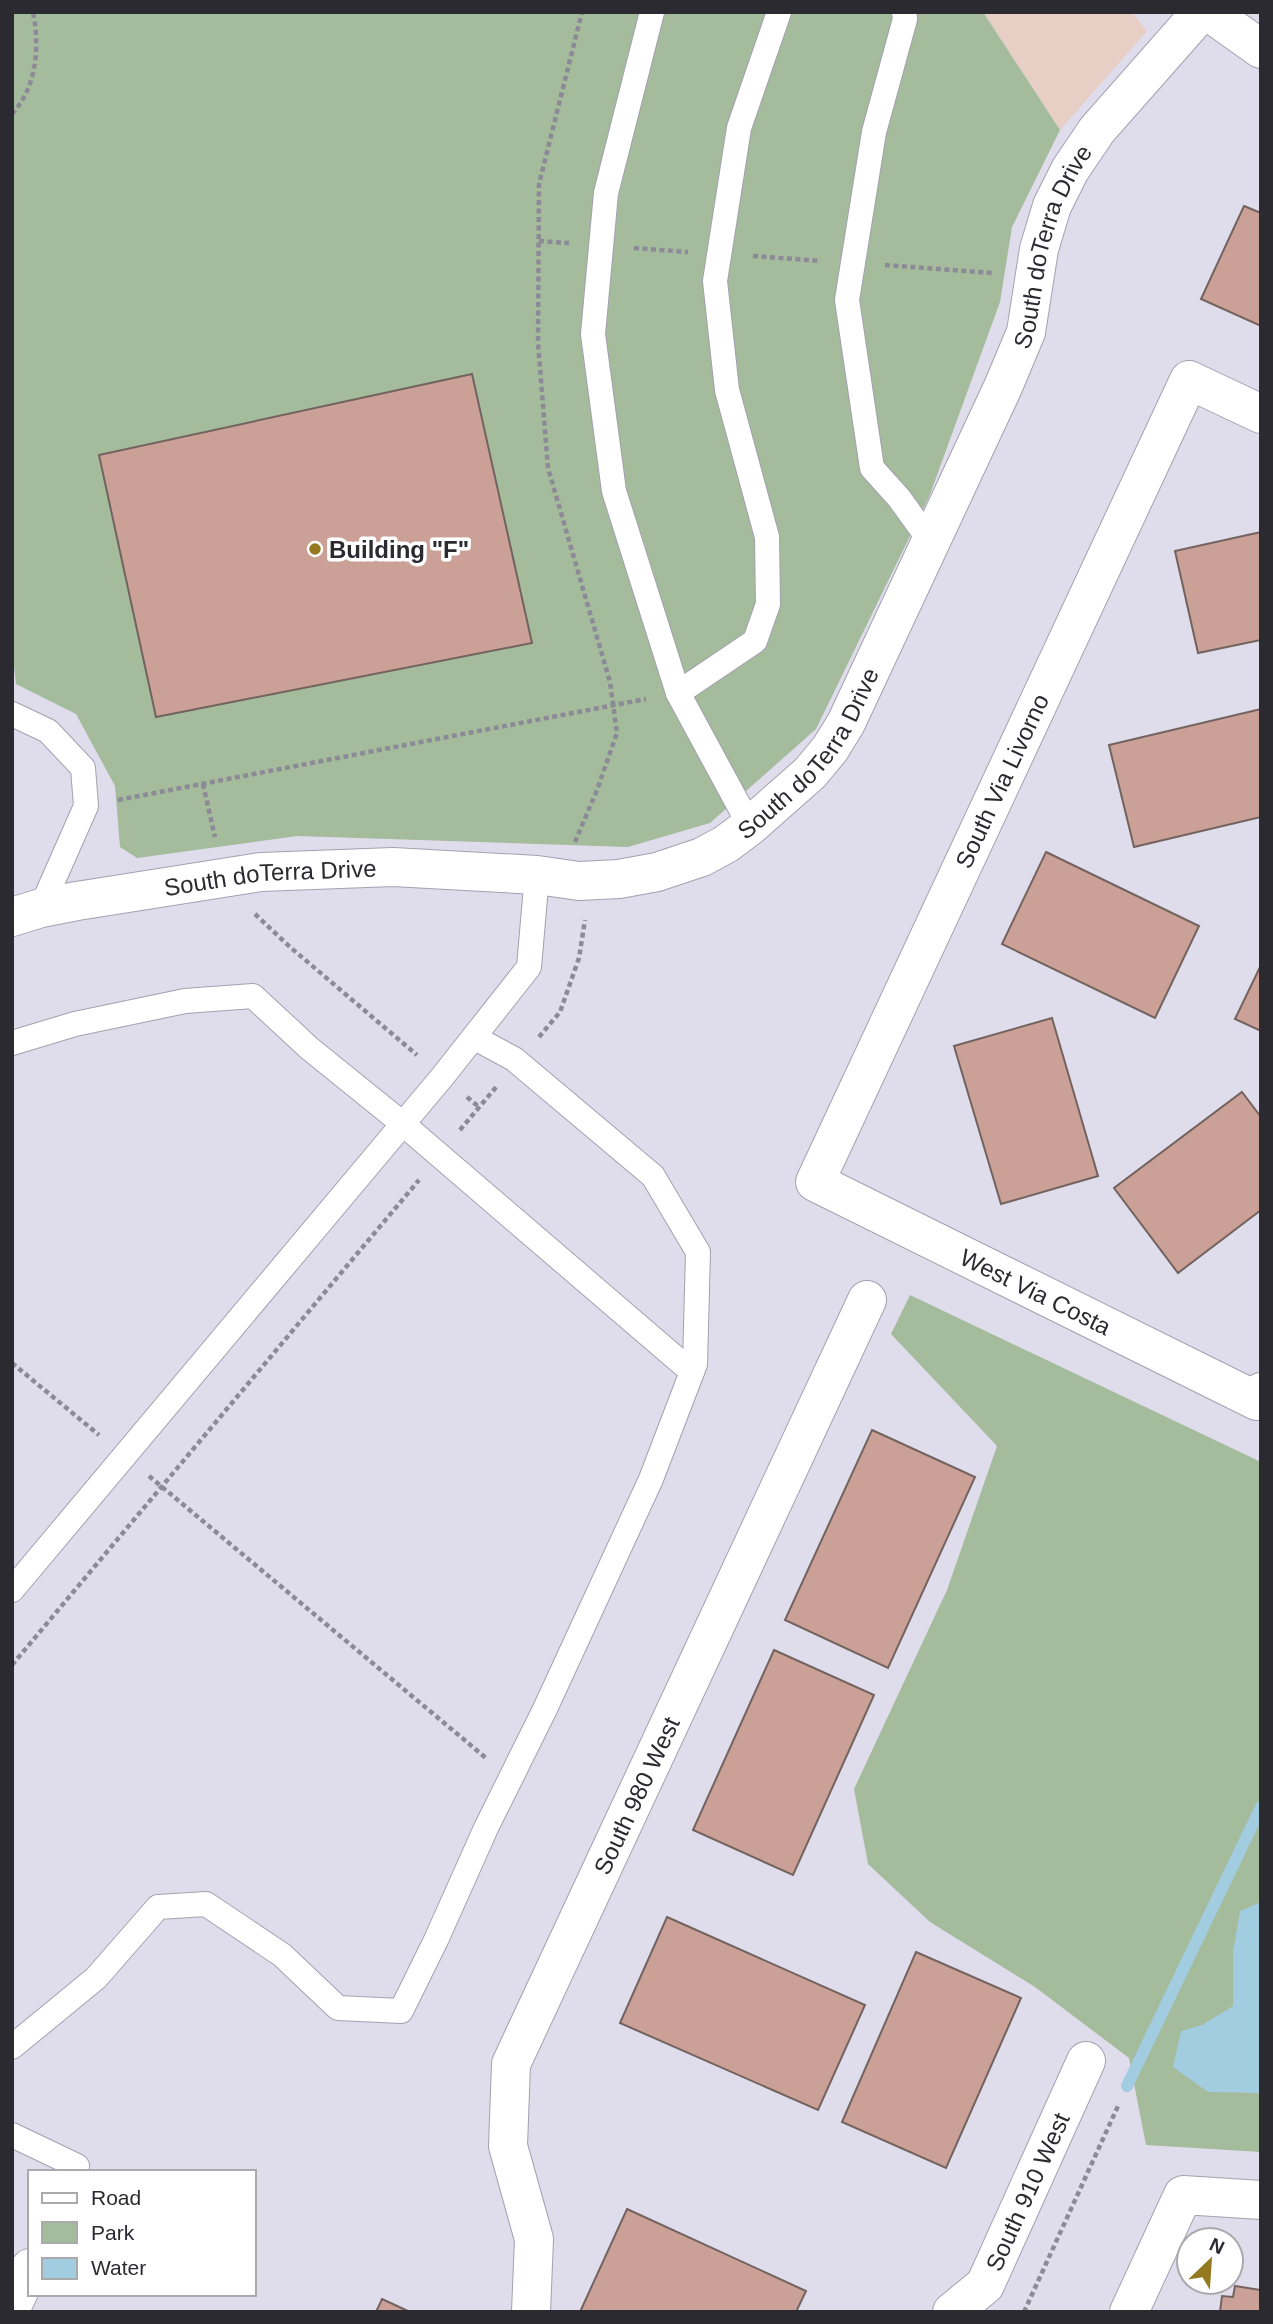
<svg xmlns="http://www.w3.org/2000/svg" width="1273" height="2324" font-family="Helvetica,sans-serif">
  <rect width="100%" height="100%" fill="#dfdcec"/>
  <polygon fill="#e7cfc6" points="983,12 1132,12 1147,31 1060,130"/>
  <g fill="#a4bb9c">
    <polygon points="12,12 983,12 1060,130 1012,227 1000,302 929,497 816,729 710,823 628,847 297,836 137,858 120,847 115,786 76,714 16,684 12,649"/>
    <polygon points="910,1295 1261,1462 1261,2152 1146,2145 1129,2058 1035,1987 930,1922 868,1864 854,1789 947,1590 997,1446 891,1334"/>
  </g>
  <polygon fill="#a2cce0" points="1261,1902 1261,2093 1208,2092 1173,2067 1181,2031 1202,2025 1233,2006 1233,1952 1240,1911"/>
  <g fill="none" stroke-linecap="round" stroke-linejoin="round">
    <polyline stroke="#a2cce0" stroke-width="12" points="1127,2086 1261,1807"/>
  </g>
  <g fill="#cba197" stroke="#73635f" stroke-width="2">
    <polygon points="1244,206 1261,213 1261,326 1201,299"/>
    <polygon points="472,374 532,643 156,717 99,455"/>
    <polygon points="1261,532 1261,640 1198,653 1175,551"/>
    <polygon points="1261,709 1261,817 1134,847 1109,745"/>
    <polygon points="1046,852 1199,926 1155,1018 1002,944"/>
    <polygon points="1261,965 1261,1031 1235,1019"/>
    <polygon points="1052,1018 1098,1176 1001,1204 954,1046"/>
    <polygon points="1242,1092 1261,1117 1261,1210 1178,1273 1114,1188"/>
    <polygon points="872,1430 975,1477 888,1668 785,1620"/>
    <polygon points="774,1650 874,1695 793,1875 693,1830"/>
    <polygon points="667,1917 865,2005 818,2110 620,2023"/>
    <polygon points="916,1952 1021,1998 946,2168 842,2122"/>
    <polygon points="627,2209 806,2291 796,2312 580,2312"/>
    <polygon points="1235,2286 1261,2290 1261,2312 1220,2312 1222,2296 1233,2297"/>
    <polygon points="382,2299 410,2312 376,2312"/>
  </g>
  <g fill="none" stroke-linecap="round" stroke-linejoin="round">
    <g stroke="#a3a1b0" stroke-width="26">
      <g id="lane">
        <polyline points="652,12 606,193 593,334 614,491 678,693 750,826"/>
        <polyline points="904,12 905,19 874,132 847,300 872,468 899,498 930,541"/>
        <polyline points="678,693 755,641 768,604 767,537 727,390 715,281 739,128 779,12"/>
        <polyline points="12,714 48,731 83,768 86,806 41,908"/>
        <polyline points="12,1043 75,1024 185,1001 253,996 309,1048 403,1124 692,1372"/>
        <polyline points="12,1590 443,1076 529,967 537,875"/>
        <polyline points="12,2047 96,1978 158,1907 206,1904 282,1955 338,2008 401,2011 436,1940 486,1828 545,1709 651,1479 695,1364 698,1252 653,1176 514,1059 475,1038"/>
        <polyline points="12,2135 77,2166 75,2172"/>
      </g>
    </g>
    <g stroke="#a3a1b0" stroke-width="40">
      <g id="street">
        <path id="s1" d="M1261,414L1189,380L815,1182L1257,1401L1261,1392"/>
        <polyline points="12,2306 30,2268"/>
        <path id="s2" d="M531,2312L534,2239L508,2146L511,2064L867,1300"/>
        <path id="s3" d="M952,2312L985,2285L1086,2061"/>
        <polyline points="1129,2312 1183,2195 1261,2200"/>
      </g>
    </g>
    <g stroke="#a3a1b0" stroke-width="40">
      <g id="secondary">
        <polyline points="1209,12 1261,49"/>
        <path id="s4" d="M12,917L41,908L77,901L261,872L393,867L537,875L579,881L619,879L657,872L702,857L726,844L750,826L810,773L830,749L846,723L1003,387L1026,332L1039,249L1052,206L1070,170L1097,130L1201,12"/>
      </g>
    </g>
    <g stroke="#8c8a96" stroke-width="4.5" stroke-dasharray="5 3.5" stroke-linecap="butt">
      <path d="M12,114C37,87 40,46 33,12"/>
      <polyline points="539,241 569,243"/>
      <polyline points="634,248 688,252"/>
      <polyline points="753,256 821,261"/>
      <polyline points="885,265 993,273"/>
      <polyline points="203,784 215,837"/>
      <polyline points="118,800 646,699"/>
      <polyline points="575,842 597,790 617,733 610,682 548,468 538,343 539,184 582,12"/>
      <polyline points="255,914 290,947 417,1055"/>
      <polyline points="539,1037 560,1012 579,958 585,920"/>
      <polyline points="467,1097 479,1107"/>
      <polyline points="460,1130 497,1086"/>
      <polyline points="12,1363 99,1435"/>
      <polyline points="149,1476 486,1758"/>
      <polyline points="12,1665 419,1180"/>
      <polyline points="1024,2312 1118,2106"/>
    </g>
    <use href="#lane" stroke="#fff" stroke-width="24"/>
    <use href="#street" stroke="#fff" stroke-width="38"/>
    <use href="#secondary" stroke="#fff" stroke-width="38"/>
  </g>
  <circle fill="#947920" stroke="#fff" stroke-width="2.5" cx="315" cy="549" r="7"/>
  <g text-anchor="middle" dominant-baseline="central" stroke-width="7" stroke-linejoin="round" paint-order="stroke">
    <g font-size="24" fill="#2b2a30" stroke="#fff">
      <text stroke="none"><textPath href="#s4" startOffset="1418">South doTerra Drive</textPath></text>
      <text stroke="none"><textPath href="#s4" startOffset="850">South doTerra Drive</textPath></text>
      <text transform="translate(1002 781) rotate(-65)">South Via Livorno</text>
      <text stroke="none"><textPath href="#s4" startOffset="262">South doTerra Drive</textPath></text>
      <text stroke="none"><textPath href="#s1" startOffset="1211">West Via Costa</textPath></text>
      <text stroke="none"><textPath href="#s2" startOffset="548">South 980 West</textPath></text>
      <text stroke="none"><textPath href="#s3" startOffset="145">South 910 West</textPath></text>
    </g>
    <g font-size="24" font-weight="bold" fill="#2b2a30" stroke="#fff" text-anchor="start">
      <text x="329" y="549">Building "F"</text>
    </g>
  </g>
  <rect width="1273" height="2324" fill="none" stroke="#2b2a30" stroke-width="28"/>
  <rect x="28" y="2170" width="228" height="126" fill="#ffffff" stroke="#aaaaac" stroke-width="2"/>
  <rect x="42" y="2193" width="35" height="10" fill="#ffffff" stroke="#aaaaac" stroke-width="2"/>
  <text x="91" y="2205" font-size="21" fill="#2b2a30">Road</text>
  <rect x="42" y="2222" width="35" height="21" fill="#a4bb9c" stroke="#aaaaac" stroke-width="2"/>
  <text x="91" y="2240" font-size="21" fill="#2b2a30">Park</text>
  <rect x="42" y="2258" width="35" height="21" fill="#a2cce0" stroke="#aaaaac" stroke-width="2"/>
  <text x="91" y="2275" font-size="21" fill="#2b2a30">Water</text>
  <g transform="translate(1210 2261) rotate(25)"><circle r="33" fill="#ffffff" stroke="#aaaaac" stroke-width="2"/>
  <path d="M0-5L12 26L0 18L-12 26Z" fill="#947920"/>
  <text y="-10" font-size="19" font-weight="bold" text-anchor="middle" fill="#2b2a30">N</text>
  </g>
</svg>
